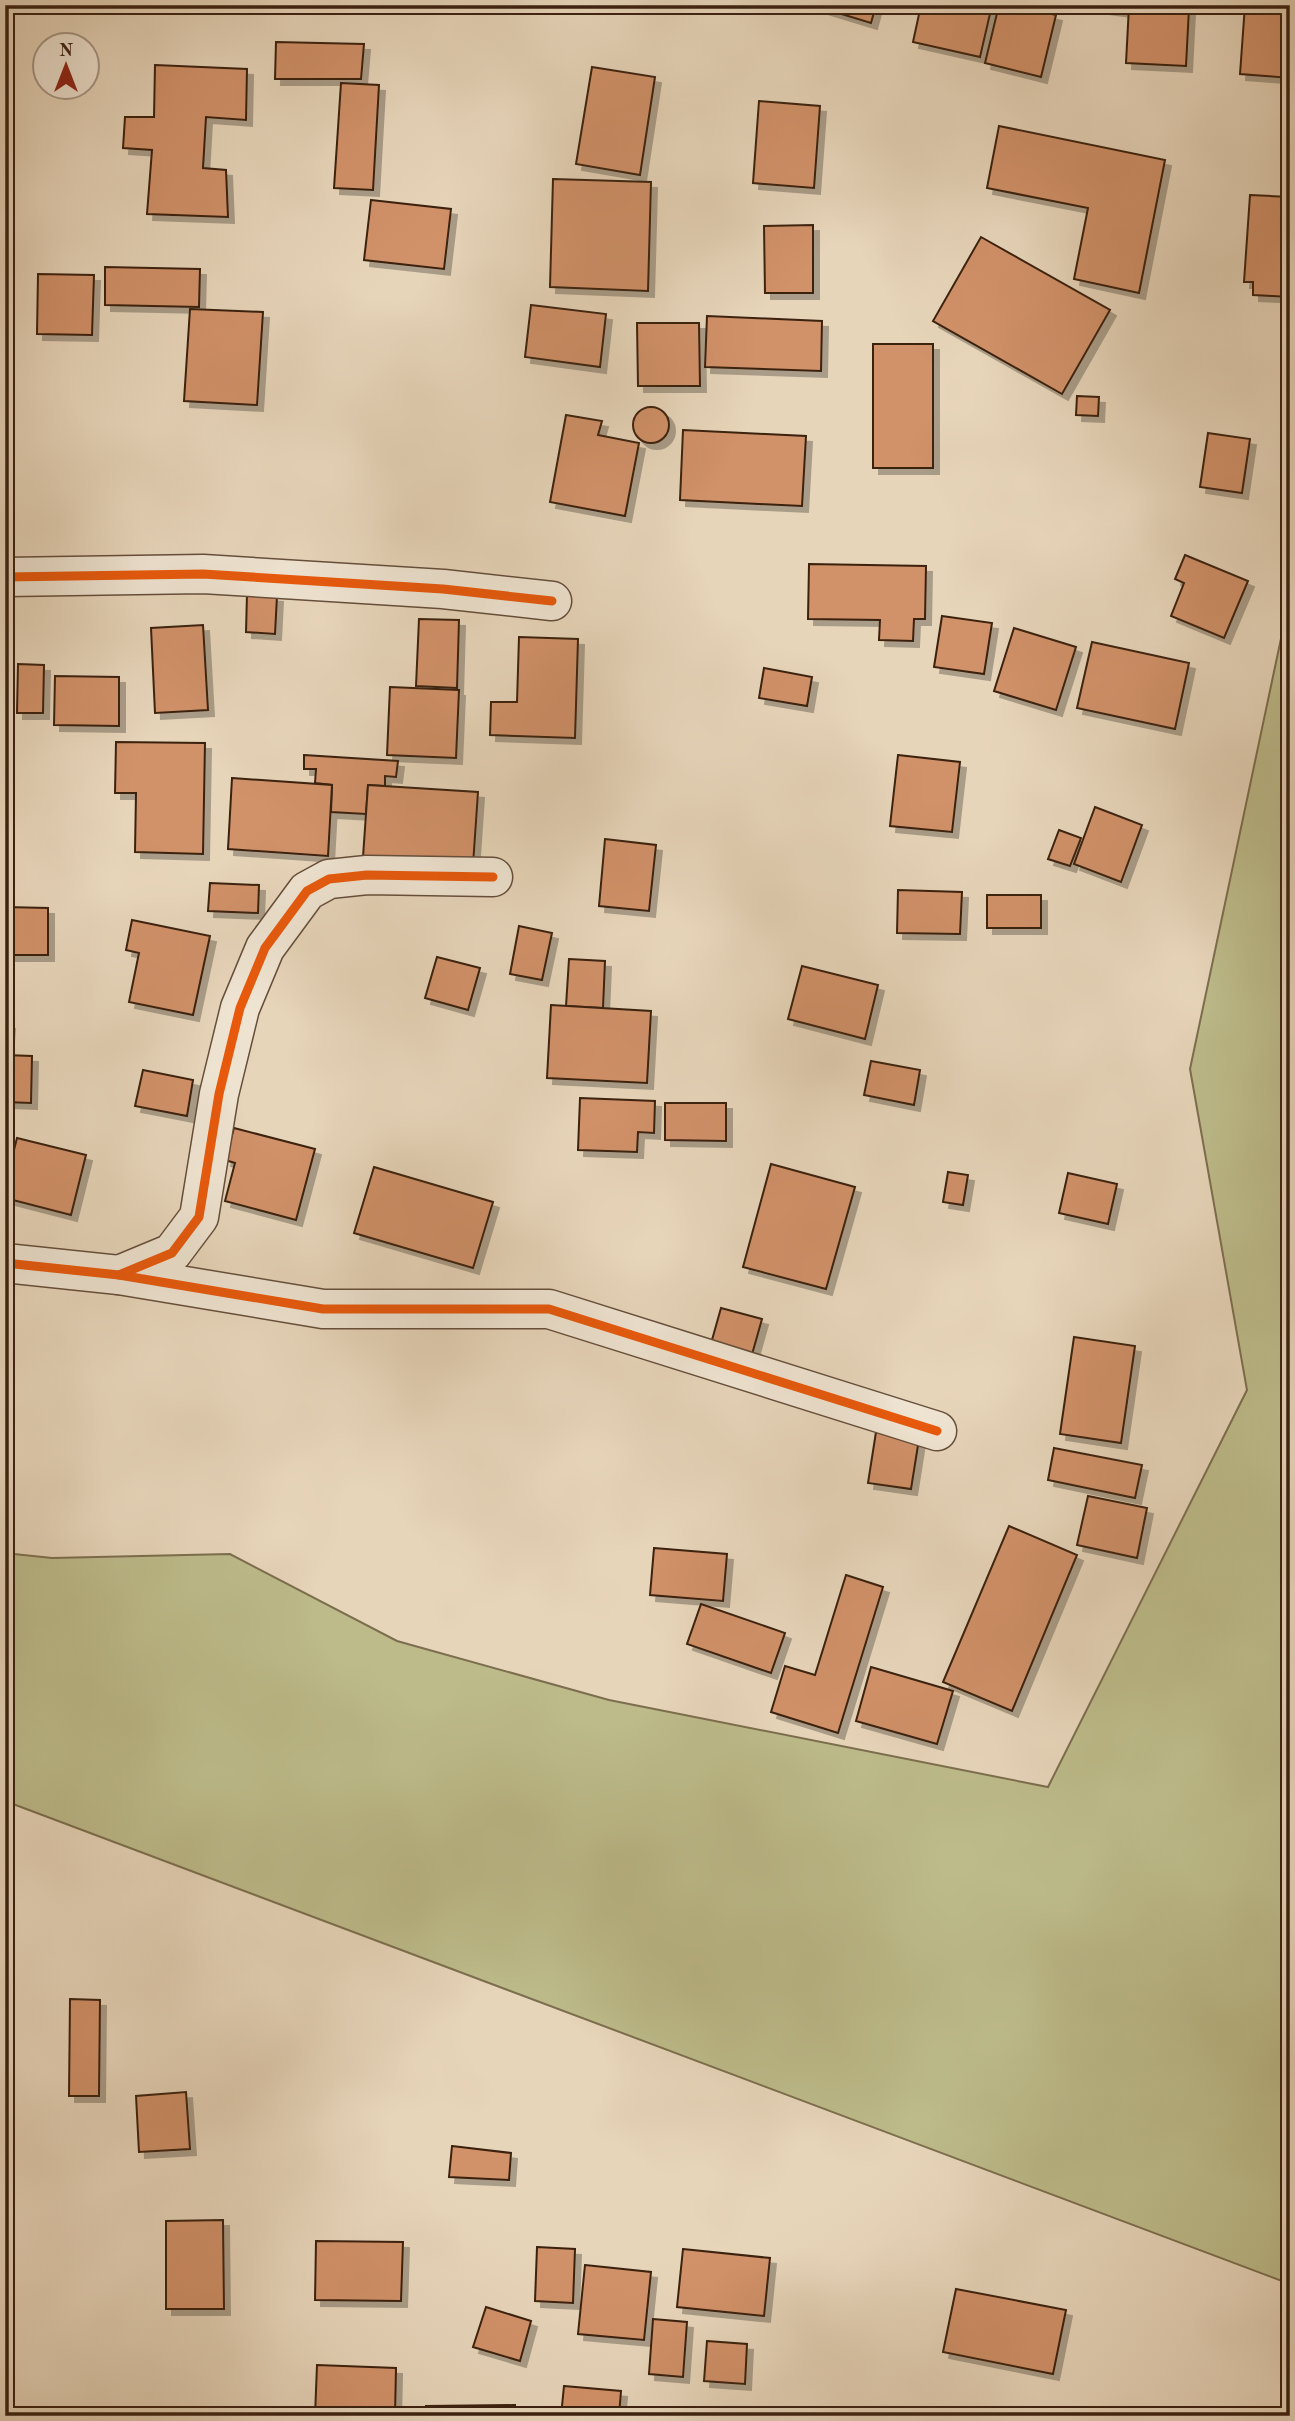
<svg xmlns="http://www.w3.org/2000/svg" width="1295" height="2421" font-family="'Old Standard TT',serif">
  <defs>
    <filter id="shadow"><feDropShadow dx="6" dy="6" stdDeviation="0" flood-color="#0004"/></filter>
  </defs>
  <rect width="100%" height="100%" fill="#e7d5ba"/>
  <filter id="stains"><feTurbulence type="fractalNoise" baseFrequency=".00286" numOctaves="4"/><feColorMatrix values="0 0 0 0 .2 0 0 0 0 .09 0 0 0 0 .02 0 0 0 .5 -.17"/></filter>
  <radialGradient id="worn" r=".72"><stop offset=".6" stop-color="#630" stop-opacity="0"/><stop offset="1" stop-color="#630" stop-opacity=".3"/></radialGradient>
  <polygon fill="#bdbb8a" stroke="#7c6e4e" stroke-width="2" points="1290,596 1290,2284 5,1801 5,1553 52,1558 230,1554 397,1641 609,1700 1048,1787 1247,1390 1190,1069"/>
  <g fill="#d19169" stroke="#3b2111" stroke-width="2" filter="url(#shadow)">
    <polygon points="812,5 876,5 871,23"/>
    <polygon points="921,5 992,5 980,57 913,42"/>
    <polygon points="999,5 1015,5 1056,15 1041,77 985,63"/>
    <polygon points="1081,5 1125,5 1124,11"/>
    <polygon points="1245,5 1290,6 1290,78 1240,74"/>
    <polygon points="1129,6 1189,8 1186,66 1126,63"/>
    <polygon points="276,42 364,44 361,79 275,79"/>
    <polygon points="155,65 247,69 246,120 206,117 203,168 226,170 228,217 147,214 152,150 123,148 125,117 154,117"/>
    <polygon points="592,67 655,77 640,175 576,164"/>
    <polygon points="341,83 379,85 373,190 334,188"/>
    <polygon points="759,101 820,106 814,188 753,183"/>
    <polygon points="999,126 1165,160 1139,293 1074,279 1088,208 987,188"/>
    <polygon points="553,179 651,182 648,291 550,287"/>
    <polygon points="1250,195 1290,197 1290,297 1253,295 1253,282 1244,282"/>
    <polygon points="371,200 451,209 444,269 364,260"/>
    <polygon points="813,225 813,293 765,293 764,226"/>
    <polygon points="981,237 1110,310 1062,394 933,321"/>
    <polygon points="105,267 200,269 199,307 105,305"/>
    <polygon points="38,274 94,275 92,335 37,334"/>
    <polygon points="531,305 606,314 600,367 525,357"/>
    <polygon points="190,309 263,312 257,405 184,401"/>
    <polygon points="707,316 822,321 821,371 705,367"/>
    <polygon points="637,323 699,323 700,386 638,386"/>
    <rect x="873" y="344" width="60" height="124"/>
    <polygon points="1077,396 1099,397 1098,416 1076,415"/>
    <circle cx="651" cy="425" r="18"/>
    <polygon points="566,415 602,421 598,435 639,443 625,516 550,502"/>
    <polygon points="683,430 806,436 802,506 680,500"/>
    <polygon points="1208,433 1250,439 1242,493 1200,487"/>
    <polygon points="1185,555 1248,581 1224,638 1171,616 1184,583 1175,579"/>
    <polygon points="809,564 926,566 925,619 914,619 913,641 879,640 880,620 808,619"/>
    <polygon points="247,594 277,596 275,634 246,632"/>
    <polygon points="942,616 992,623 984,674 934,667"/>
    <polygon points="419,619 459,620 457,688 416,686"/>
    <polygon points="203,625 208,710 155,713 151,628"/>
    <polygon points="1014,628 1076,647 1056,710 994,691"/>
    <polygon points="519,637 578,639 575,738 490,735 491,702 517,702"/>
    <polygon points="1092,642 1189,663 1175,729 1077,708"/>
    <polygon points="18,664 44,665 43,713 17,713"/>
    <polygon points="764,668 812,677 807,706 759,698"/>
    <polygon points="55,676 119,677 119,726 54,725"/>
    <polygon points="390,687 459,690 456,758 387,755"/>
    <polygon points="116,742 205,743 203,854 135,852 136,793 115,793"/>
    <polygon points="304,755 398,761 396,777 385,776 385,786 368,785 366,814 331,812 332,785 315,783 316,769 304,769"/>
    <polygon points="898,755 960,762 952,832 890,826"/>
    <polygon points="232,778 332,785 328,856 228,849"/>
    <polygon points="368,785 478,792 473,865 363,857"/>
    <polygon points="1095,807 1142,825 1121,882 1074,864"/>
    <polygon points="1059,830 1081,838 1070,866 1048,859"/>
    <polygon points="605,839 656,845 649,911 599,906"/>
    <polygon points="210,883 259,885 258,913 208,911"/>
    <polygon points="898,890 962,892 960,934 897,933"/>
    <rect x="987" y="895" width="54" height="33"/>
    <polygon points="5,907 48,908 48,955 5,955"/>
    <polygon points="132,920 210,936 193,1015 129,1002 139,953 126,950"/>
    <polygon points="519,926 552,933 542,980 510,974"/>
    <polygon points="437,957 480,968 468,1010 425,998"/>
    <polygon points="569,959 605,961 603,1008 566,1006"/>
    <polygon points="802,966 878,985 865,1039 788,1019"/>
    <polygon points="551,1005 651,1011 647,1083 547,1078"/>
    <polygon points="5,1023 9,1023 7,1049 5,1049"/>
    <polygon points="5,1055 32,1056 31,1103 5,1102"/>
    <polygon points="871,1061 920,1070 914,1105 864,1095"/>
    <polygon points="143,1070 193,1080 187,1116 135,1106"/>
    <polygon points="580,1098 655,1101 654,1133 638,1132 637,1152 578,1150"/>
    <polygon points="665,1103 726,1103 726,1141 665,1140"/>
    <polygon points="234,1128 315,1149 296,1220 225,1201 235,1163 225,1160"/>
    <polygon points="17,1138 86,1155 71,1215 5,1198 5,1185"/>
    <polygon points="771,1164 855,1187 826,1289 743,1267"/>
    <polygon points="374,1167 493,1202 473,1268 354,1233"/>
    <polygon points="948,1172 968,1175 963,1205 943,1202"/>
    <polygon points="1068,1173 1117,1184 1108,1224 1059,1213"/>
    <polygon points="721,1308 762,1319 751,1358 710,1347"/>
    <polygon points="1074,1337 1135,1346 1121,1443 1060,1434"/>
    <polygon points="876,1432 919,1439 911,1489 868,1483"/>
    <polygon points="1054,1448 1142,1465 1135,1498 1048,1480"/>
    <polygon points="1088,1496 1147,1508 1137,1558 1077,1545"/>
    <polygon points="1009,1526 1077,1555 1012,1711 943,1682"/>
    <polygon points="654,1548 727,1554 723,1601 650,1595"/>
    <polygon points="846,1575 883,1587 838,1733 771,1712 785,1666 815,1675"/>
    <polygon points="701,1604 785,1633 771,1673 687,1644"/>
    <polygon points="871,1667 953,1691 937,1744 856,1721"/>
    <polygon points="70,1999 100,2000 99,2096 69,2096"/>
    <polygon points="186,2092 190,2149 139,2152 136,2096"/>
    <polygon points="452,2146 511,2153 509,2180 449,2177"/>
    <polygon points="223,2220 224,2309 166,2309 166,2221"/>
    <polygon points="316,2241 403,2242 401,2301 315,2300"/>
    <polygon points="537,2247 575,2249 573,2303 535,2301"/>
    <polygon points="683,2249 770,2258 764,2316 677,2307"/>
    <polygon points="585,2265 651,2272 644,2340 578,2334"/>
    <polygon points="956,2289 1066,2310 1053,2374 943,2352"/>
    <polygon points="486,2307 531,2321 520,2361 473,2347"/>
    <polygon points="653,2319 687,2322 683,2377 649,2374"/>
    <polygon points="707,2341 747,2344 745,2384 704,2381"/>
    <polygon points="317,2365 396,2368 395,2416 315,2416"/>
    <polygon points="564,2386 621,2391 619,2416 561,2416"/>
    <polygon points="515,2405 515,2416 426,2416 426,2406"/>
  </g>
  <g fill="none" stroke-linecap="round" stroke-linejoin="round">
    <g stroke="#664e3b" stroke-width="41">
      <g id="minor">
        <polyline points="5,577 203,574 443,589 552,601"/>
        <polyline points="5,1263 119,1275 323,1309 549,1309 937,1431"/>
        <polyline points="119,1275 172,1253 199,1217 219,1094 240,1008 265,948 307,891 329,879 367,875 493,877"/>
      </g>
    </g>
    <use href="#minor" stroke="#efe4d2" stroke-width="38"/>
    <g stroke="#efe4d2" stroke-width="13">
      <g id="cycleway">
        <polyline points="5,577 203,574 443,589 552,601"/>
        <polyline points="5,1263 119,1275 323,1309 549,1309 937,1431"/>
        <polyline points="119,1275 172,1253 199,1217 219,1094 240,1008 265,948 307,891 329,879 367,875 493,877"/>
      </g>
    </g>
    <use href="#cycleway" stroke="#e8590c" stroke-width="9"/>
  </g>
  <rect width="1295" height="2421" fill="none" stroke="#e7d5ba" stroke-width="28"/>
  <rect x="7" y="7" width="1281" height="2407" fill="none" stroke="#3b2111" stroke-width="3.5"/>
  <rect x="14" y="14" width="1267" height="2393" fill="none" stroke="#3b2111" stroke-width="2"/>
  <g transform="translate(66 66)"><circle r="33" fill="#efe4d2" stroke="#a79685" stroke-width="2"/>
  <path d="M0-5L12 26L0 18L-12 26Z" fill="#8f2418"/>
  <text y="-10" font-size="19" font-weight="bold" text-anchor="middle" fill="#3b2111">N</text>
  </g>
  <rect width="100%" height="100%" filter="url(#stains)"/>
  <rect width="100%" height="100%" fill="url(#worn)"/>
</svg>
